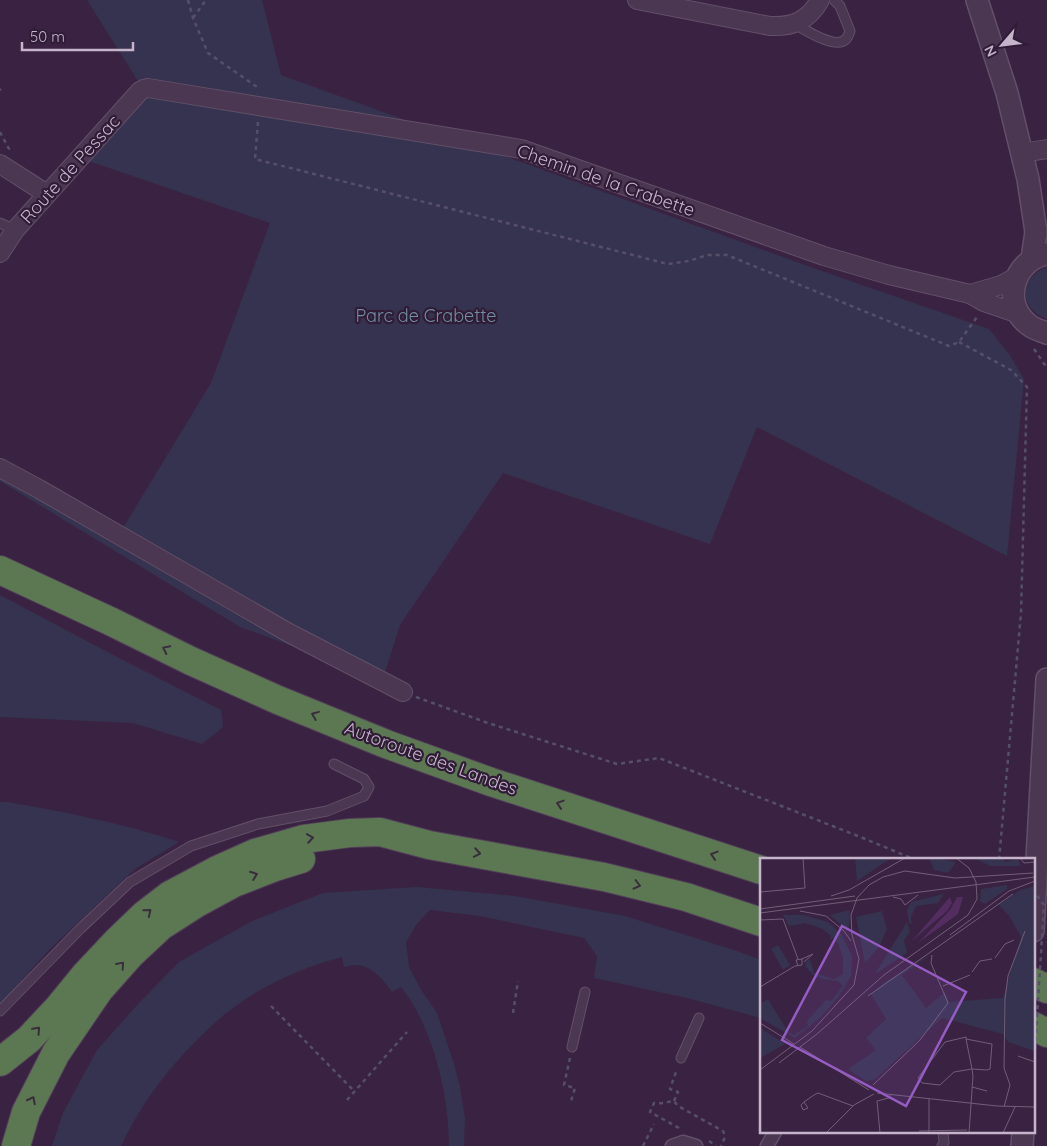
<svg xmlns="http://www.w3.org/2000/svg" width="1047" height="1146" font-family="Quicksand,sans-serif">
  <rect width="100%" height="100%" fill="#3a2342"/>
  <g fill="#35334f">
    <polygon points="87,0 262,0 281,75 816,269 989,329 1009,354 1024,379 1007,556 757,427 710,544 503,473 400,625 383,679 240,627 0,481 0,459 123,528 211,383 270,223 80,158 143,89"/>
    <path d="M1047,267V319C1018,309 1019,277 1047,267Z"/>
    <polygon points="0,595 119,658 221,710 223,727 202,744 133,723 0,717"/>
    <path d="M0,802H7C65,812 123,823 179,842L135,869L50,949L0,1004Z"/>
    <path d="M417,887L515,896L625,916L737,951L761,960V1018L687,998L594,978L597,956L584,938L480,916L430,910L416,925L406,942L409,967L421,990L437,1013L454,1064L460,1087L465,1119L464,1146H449C449,1095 433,1027 401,987L392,992C384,981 372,965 356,965C352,965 348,966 344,967L342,957C300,968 259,987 225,1014C214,1023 204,1033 194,1043C163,1075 141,1105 121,1146H52L63,1113L97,1050L138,1004L179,962L252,921L323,893Z"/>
  </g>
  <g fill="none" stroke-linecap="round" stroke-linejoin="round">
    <g stroke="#634f69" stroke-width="11">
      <g id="service">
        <path d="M795,24C805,30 836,50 846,39C848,37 849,34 850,31L840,6L834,0"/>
        <polyline points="0,223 15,230"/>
        <polyline points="0,1011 80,929 130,882 191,846 258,824 327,811 364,796 369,787 364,779 334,764"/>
        <polyline points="572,1047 585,992"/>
        <polyline points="681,1058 699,1018"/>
        <polyline points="942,1146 944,1143 943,1132"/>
      </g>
    </g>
    <g stroke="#634f69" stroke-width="15">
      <g id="pedestrian">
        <polyline points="672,1146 683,1142 696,1146"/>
        <polyline points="767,1146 775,1132"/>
      </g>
    </g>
    <g stroke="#634f69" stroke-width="20">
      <g id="minor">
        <path d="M637,0L770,26C793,27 808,21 820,0"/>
        <polyline points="1022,153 1047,149"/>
        <polyline points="0,164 47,194"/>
        <polyline points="0,253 15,230 140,91 144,89 148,88 521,149 824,256 889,275 970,294 984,302 1019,314"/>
        <polyline points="970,294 1001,285 1016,277"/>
        <polyline points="0,468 39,489 289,633 403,692"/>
      </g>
    </g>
    <g stroke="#634f69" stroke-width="24">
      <g id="tertiary">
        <polyline points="977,0 1007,93 1028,179 1036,232 1032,259"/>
        <path d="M1046,254C1013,261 1001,304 1029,325C1034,329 1041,331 1047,333"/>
        <polyline points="1033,931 1047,679"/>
        <polyline points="1022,1146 1023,1132"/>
      </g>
    </g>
    <g stroke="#533f59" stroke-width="30">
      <g id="motorway">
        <polyline points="0,570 112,622 191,661 278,700 386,744 491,782 761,870"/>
        <polyline points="1033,982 1047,989"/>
        <polyline points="1033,1026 1047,1033"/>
        <polyline points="0,1062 29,1039 58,1008 85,975 117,941 144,915 170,895 217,870 255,853 304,839 350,833 380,832 429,845 604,877 686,897 761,922"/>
        <polyline points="16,1146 26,1112 56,1053 99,990 131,954 161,926 197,903 234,883 275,867 301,859"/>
      </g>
    </g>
    <g stroke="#574f6a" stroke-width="2.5" stroke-dasharray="4 4" stroke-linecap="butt">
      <polyline points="188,0 193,18 208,53 260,89"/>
      <polyline points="193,18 206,0"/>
      <polyline points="0,90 1,89"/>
      <polyline points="258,122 255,159 668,264 689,261 707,255 727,255 949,346 959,342 977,317"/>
      <polyline points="0,132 9,149 8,151"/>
      <polyline points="959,342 1011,370 1027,387 1021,613 999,860"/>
      <polyline points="1034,349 1047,368"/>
      <polyline points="416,697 488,723 617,764 659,758 858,836 916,860"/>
      <polyline points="271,1006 355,1092"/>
      <polyline points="513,1013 518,981"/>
      <polyline points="570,1058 564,1085 575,1088 571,1101"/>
      <polyline points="347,1100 407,1032"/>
      <polyline points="674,1101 678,1092 670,1089 677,1069"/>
      <path d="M679,1128L650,1112L654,1103C662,1104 666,1102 674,1101L678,1106L723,1131C726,1137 724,1140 721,1146"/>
      <polyline points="709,1141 716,1146"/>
      <polyline points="643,1146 654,1124"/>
    </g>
    <use href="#service" stroke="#4b3751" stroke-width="9"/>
    <use href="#pedestrian" stroke="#4b3751" stroke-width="12"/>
    <use href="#minor" stroke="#4b3751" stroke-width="18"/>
    <use href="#tertiary" stroke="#4b3751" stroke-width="21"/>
    <use href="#motorway" stroke="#5c7853" stroke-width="28"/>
    <polyline stroke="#574f6a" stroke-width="2.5" stroke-dasharray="4 4" stroke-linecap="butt" points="1033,1081 1044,905 1035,893"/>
  </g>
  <defs><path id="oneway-chevron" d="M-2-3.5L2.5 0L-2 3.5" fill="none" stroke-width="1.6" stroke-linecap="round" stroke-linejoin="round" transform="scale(1.25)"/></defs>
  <g stroke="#392e3c">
    <use href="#oneway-chevron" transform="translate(166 649) rotate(-154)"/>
    <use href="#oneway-chevron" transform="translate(315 715) rotate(-158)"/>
    <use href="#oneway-chevron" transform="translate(560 804) rotate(-162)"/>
    <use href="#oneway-chevron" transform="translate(310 838) rotate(-9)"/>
    <use href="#oneway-chevron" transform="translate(477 853) rotate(10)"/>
    <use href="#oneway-chevron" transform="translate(714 855) rotate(-162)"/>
    <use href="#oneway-chevron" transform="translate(254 875) rotate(-21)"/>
    <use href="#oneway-chevron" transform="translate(637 885) rotate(14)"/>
    <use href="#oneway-chevron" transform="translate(148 912) rotate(-39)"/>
    <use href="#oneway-chevron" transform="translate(121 965) rotate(-49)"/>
    <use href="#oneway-chevron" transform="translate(37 1030) rotate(-47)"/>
    <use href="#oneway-chevron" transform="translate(32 1100) rotate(-63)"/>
  </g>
  <g text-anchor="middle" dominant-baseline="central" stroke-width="4.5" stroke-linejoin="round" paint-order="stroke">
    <g font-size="18" fill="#c6b4cc" stroke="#301c36">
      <text transform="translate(70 169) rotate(-48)">Route de Pessac</text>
      <text transform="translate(606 180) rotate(19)">Chemin de la Crabette</text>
      <text transform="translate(431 758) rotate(20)">Autoroute des Landes</text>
    </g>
    <g font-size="18" fill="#708fa4" stroke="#301c36">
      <text x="426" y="315">Parc de Crabette</text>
    </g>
  </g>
  <g transform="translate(760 858)">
    <rect width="275" height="275" fill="#3a2342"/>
    <path d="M95,0H131L97,23ZM169,0H176L196,4L188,15L174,12ZM214,0H243L245,4L258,1L261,8H230ZM247,27V31L225,46L220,43L221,31ZM275,28V193L248,184L243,176L182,160L114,222L106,223L88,211L116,192L106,180L126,161L111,136L125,124L173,95L142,117L166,150L185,134L189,144L243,140L261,79L250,59L239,47L260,32ZM184,36L178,45L156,48L151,59L152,66L149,65L147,52L151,44ZM90,52L89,69L85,70L70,57ZM122,53L127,71L119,89L105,105L96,59ZM23,57H44L68,64L82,77L92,98L91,118L79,138L61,159L35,180L0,160V146L8,141L28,174L34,177L48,168L47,163L66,142L71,143L83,128L78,123L62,121L53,117L45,108L46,104L50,101L54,115L74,121L83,116V100L78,85L74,80L69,81L71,78L63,71L45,65L29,68ZM147,64L150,74L144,82L147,95L115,116ZM18,87L30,107L23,112L11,91ZM0,170L25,186L0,200Z" fill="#35334f"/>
    <path d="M190,39L192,45L187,53L152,83ZM197,39H203L198,56L158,85L190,52Z" fill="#532d60"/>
    <path fill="none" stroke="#725d79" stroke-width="1" d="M260,0L264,5L275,4M0,34L45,30L43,0M71,38L89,32L145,0M133,39L141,41L145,47L158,37M0,51L95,38M40,53L66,58L84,73L91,83M0,55L275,19M0,62L23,61L38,101M190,77L249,33L275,23M235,100L245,86L254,82M42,101L53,96L44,104M212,114L220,103L232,101M183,128L210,117M0,129L35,108L42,107V101L36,102L38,108M108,138L253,36M0,165L34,186M206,181L232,186L230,211L227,212L212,211L194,214L180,227L162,225L158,220L185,184L206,179V181L212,211L213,218L209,275M40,189L109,232M258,198L275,204M19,205L57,176L124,117L208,57L217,41L216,24L209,10L196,0M0,212L52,173L94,127L99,101L92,77L91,57L97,40L109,27L123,19L145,13L195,20L273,15M113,227L160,182L188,145L171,105L172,97M212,229L227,233M117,235L237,248L275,249M44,244L48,250L43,252L41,247L44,244L54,237L58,235L93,248M244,249L250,227L244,210L245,141L248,118L265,73M159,273L207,272M169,274V241M66,275L94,247L114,236M120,275L117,243L129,240L131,236M243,275L255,249"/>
    <path fill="#955cc4" fill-opacity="0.15" stroke="#955cc4" stroke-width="2.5" d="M82,68L206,134L146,248L22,182Z"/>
    <rect width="275" height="275" fill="none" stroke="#c6b4cc" stroke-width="2.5"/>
  </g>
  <g transform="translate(1002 45) rotate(242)" stroke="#301c36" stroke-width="4" paint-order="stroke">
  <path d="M0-4L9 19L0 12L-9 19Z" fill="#c6b4cc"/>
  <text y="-8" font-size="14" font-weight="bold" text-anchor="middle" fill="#c6b4cc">N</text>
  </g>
  <path d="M22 42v8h111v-8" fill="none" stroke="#c6b4cc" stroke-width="2.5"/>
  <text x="30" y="42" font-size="15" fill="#c6b4cc" stroke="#301c36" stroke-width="4" paint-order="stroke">50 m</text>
</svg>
